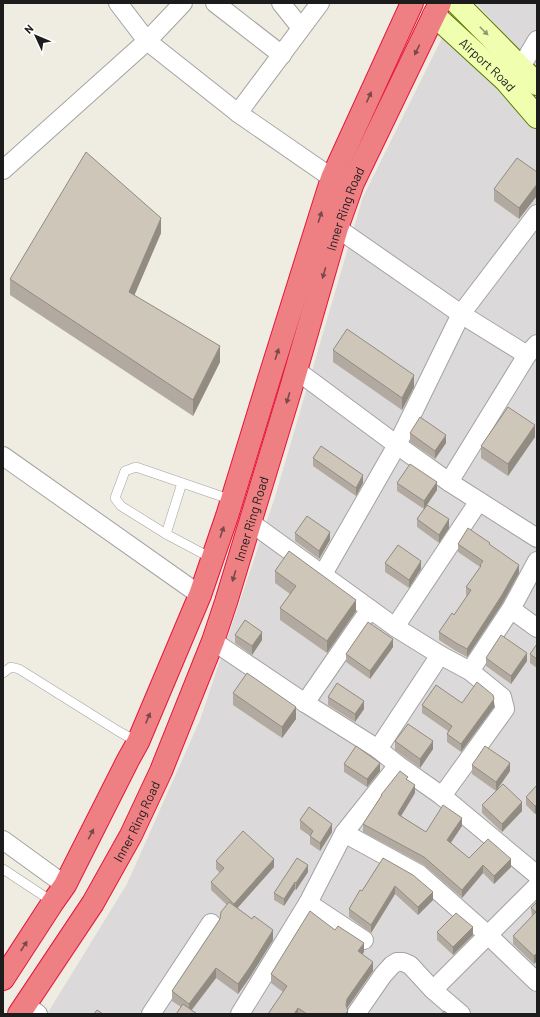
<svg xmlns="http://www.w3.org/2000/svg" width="540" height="1017" font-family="Barlow,sans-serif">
  <rect width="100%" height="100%" fill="#efece1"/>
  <g fill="#dbd9d9">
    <polygon points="476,3 537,3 537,69 487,15"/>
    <polygon points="445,32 537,129 537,1014 47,1014 127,884 200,720 275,497 363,197"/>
  </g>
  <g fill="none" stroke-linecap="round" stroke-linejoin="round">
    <g stroke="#a3a3a3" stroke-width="10">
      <g id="lane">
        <polyline points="166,534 182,483"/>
        <polyline points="213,559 166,534 121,506 115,498 125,471 136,467 232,500"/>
        <polyline points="3,673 11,667 19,669 118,731 138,742"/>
        <polyline points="3,869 53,902"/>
      </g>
    </g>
    <g stroke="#a3a3a3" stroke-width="20">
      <g id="street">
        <polyline points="118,3 147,41 238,113 332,178"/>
        <polyline points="215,3 282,55"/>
        <polyline points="281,3 301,28"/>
        <polyline points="521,67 537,40"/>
        <polyline points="238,113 320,3"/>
        <polyline points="3,170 147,41 183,3"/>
        <polyline points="337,228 461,314 527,355"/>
        <polyline points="296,370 397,445 449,482 537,538"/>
        <polyline points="3,456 200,595"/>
        <polyline points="449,482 527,355 537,344"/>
        <polyline points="250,522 370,609 305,703"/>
        <polyline points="323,574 397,445 461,314 537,214"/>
        <polyline points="370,609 395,627 440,655 378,749"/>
        <polyline points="511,609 537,628"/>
        <polyline points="395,627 479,501"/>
        <polyline points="213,641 305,703 378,749 398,765 442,796 537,875"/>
        <polyline points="440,655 470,671 502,697 505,709 442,796"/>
        <polyline points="470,671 511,609 537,561"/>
        <polyline points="344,833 398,765"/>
        <polyline points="3,840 65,885"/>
        <polyline points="308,903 364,940"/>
        <polyline points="25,1005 38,1014"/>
        <polyline points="151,1014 211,923"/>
        <polyline points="240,1014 308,903 344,833 419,874 488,935 537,982"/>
        <polyline points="356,1014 383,975 392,965 397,962 403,962 410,965 433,990"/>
        <polyline points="461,1014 433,990 537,886"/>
      </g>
    </g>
    <g stroke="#587700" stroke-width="24">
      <g id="secondary">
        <polyline points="457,3 537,84"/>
        <path id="s1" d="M434,15L506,81L537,117"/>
      </g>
    </g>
    <g stroke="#e7143c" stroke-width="24">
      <g id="highway">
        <polyline points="3,979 53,902 65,885 128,760 138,742 200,595 227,516 269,379 332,178 412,3"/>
        <path id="s2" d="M19,1014L93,903L131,835L161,771L213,641L226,602L291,388L337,228L353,183L434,15L440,3"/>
      </g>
    </g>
    <use href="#lane" stroke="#fff" stroke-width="9"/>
    <use href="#street" stroke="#fff" stroke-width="18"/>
    <use href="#secondary" stroke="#efffaf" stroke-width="22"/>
    <use href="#highway" stroke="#ee8084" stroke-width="22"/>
  </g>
  <g fill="#b2aaa0">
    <polygon points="537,172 519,219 494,201 494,189"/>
    <polygon points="161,233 134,295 220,362 193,416 10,295 10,279"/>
    <polygon points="333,350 414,387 402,410 333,362"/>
    <polygon points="537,368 537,378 536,377 536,369"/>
    <polygon points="410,433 446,443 435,459 410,442"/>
    <polygon points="535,437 508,476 481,458 481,446"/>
    <polygon points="313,458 363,483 356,496 313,466"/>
    <polygon points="397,483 437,490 427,505 449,528 439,543 417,527 417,519 424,509 397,491"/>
    <polygon points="295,533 330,540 319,559 295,541"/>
    <polygon points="458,544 490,545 519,573 502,604 467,657 456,651 439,640 439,632 454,615 467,596 466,595 466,587 480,568 480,567 458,552"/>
    <polygon points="385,563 421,569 409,588 385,572"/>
    <polygon points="275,571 356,611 327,653 280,620 280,608 290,594 275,583"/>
    <polygon points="235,635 262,640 252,655 235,643"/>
    <polygon points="537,644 537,668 530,663 530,654"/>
    <polygon points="393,647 370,679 346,662 346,654"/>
    <polygon points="486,658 527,661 511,684 486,666"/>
    <polygon points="233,693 296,719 282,738 233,705"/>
    <polygon points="328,697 364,709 355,722 328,705"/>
    <polygon points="422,705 494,707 461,752 447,742 447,734 448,731 422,713"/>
    <polygon points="395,741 433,749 420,768 395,750"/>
    <polygon points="344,764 380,771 367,787 344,772"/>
    <polygon points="472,765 510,771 496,791 472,774"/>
    <polygon points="408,781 415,793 401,816 426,832 462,826 451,843 469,858 511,867 494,884 483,873 462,898 424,865 363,832 363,824 381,796 381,795"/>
    <polygon points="537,785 535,814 526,805 526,797"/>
    <polygon points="482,805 522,811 502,832 482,813"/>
    <polygon points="300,820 332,832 320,851 310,844 310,836 300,829"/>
    <polygon points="383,858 433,900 418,915 395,894 371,933 349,917 349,909 362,891"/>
    <polygon points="216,861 274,867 237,908 273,940 250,977 238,994 216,978 192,1010 181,1007 172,1001 172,991 220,919 227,905 211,890 211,882 220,873 216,869"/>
    <polygon points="308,872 296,890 295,889 284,906 274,900 274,893"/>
    <polygon points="537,902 537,961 534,964 513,944 513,936 532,917 531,908"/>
    <polygon points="335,930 364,952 362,954 373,971 347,1008 348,1014 268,1014 283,992 271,983 271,974"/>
    <polygon points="437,932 473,935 453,955 437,940"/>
  </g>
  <g fill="#918b82">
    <polygon points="537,184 537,196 519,219 519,208"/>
    <polygon points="161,218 161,233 129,308 129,292"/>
    <polygon points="220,346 220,362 193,416 193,400"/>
    <polygon points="414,375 414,387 402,410 402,398"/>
    <polygon points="535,425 535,437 508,476 508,464"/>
    <polygon points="446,435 446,443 435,459 435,451"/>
    <polygon points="363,475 363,483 356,496 356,488"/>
    <polygon points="437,482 437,490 424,509 424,501"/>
    <polygon points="449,519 449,528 439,543 439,535"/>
    <polygon points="330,532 330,540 319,559 319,551"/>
    <polygon points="421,561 421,569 409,588 409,580"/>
    <polygon points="519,565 519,573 502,604 467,657 467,649"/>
    <polygon points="356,600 356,611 327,653 327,641"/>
    <polygon points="262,632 262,640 252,655 252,646"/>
    <polygon points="393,639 393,647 370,679 370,671"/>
    <polygon points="527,653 527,661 511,684 511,676"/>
    <polygon points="494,699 494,707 461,752 461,744"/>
    <polygon points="364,701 364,709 355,722 355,714"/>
    <polygon points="296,707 296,719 282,738 282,727"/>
    <polygon points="433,741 433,749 420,768 420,759"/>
    <polygon points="380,763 380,771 367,787 367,779"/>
    <polygon points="510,763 510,771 496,791 496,782"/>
    <polygon points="415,785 415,793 398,821 398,813"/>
    <polygon points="522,802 522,811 502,832 502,824"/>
    <polygon points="537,805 537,813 535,814 535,806"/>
    <polygon points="462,818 462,826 447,848 447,840"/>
    <polygon points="332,824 332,832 320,851 320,843"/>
    <polygon points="274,859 274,867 234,912 234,904"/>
    <polygon points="511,859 511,867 494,884 494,876"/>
    <polygon points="308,865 308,872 296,890 296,883"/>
    <polygon points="483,865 483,873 462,898 462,890"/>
    <polygon points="295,882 295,889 284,906 284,899"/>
    <polygon points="395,886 395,894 371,933 371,925"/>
    <polygon points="433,892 433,900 418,915 418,907"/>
    <polygon points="473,927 473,935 453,955 453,947"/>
    <polygon points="273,930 273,940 250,977 238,994 238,984"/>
    <polygon points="364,943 364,952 358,960 358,951"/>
    <polygon points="537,953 537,961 534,964 534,956"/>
    <polygon points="373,962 373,971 347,1008 346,1013 348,1011 348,1014 345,1014 346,1005 347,999"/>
    <polygon points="216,968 216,978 189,1013 189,1004"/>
    <polygon points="298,1008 298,1014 294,1014"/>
  </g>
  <g fill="#cfc6ba" stroke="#918b82">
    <polygon points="86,152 161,218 129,292 220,346 193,400 10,279"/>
    <polygon points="517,158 537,172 537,184 519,208 494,189"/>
    <polygon points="347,329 414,375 402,398 333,350"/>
    <polygon points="508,407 535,425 508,464 481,446"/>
    <polygon points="420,417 446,435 435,451 410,433"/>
    <polygon points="321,446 363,475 356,488 313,458"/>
    <polygon points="410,464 437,482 424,501 397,483"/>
    <polygon points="427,505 449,519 439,535 417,519"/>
    <polygon points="307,516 330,532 319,551 295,533"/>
    <polygon points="468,528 490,543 489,544 519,565 502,595 467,649 456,643 439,632 452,613 454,615 471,590 466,587 481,566 480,565 483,561 458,544"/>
    <polygon points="398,545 421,561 409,580 385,563"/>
    <polygon points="289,551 356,600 327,641 280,608 296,586 275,571"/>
    <polygon points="245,620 262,632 252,646 235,635"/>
    <polygon points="368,622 393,639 370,671 346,654"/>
    <polygon points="501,635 527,653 511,676 486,658"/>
    <polygon points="537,644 537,659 530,654"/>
    <polygon points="247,673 296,707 282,727 233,693"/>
    <polygon points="477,682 493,695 494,699 461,744 447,734 452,726 422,705 436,685 462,703"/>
    <polygon points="337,683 364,701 355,714 328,697"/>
    <polygon points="408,724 433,741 420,759 395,741"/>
    <polygon points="356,746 380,763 367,779 344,764"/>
    <polygon points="485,746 510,763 496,782 472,765"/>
    <polygon points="400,771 408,777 406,779 415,785 398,813 399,815 426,832 443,805 462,818 447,840 469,858 488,839 511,859 494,876 483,865 462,890 424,857 363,824 382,795 381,795"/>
    <polygon points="503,784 522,802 502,824 482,805"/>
    <polygon points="537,785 537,805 535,806 526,797"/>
    <polygon points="309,807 332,824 320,843 310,836 313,831 300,820"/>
    <polygon points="243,831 274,859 234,904 211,882 224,868 216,861"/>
    <polygon points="297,858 308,865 296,883 295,882 284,899 274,893"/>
    <polygon points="383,858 413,875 433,892 418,907 395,886 371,925 349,909 360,890 362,891"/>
    <polygon points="229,902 252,919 254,916 273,930 250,967 238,984 216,968 189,1004 172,991 220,919 221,912"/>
    <polygon points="537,902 537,953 534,956 513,936 536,912 531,908"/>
    <polygon points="310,911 335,930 338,926 364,943 358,951 373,962 347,999 346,1005 348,1011 345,1014 307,1014 298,1008 294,1014 268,1014 287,986 271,974"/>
    <polygon points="456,913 473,927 453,947 437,932"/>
    <polygon points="183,1004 197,1014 176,1014"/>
    <polygon points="97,1010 103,1014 94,1014"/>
    <polygon points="444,1011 448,1014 442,1014"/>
  </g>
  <defs><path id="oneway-solid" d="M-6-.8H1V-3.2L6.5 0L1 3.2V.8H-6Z"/></defs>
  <use fill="#90996d" href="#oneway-solid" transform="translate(484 31) rotate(45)"/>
  <g fill="#7a494b">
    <use href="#oneway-solid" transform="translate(417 50) rotate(116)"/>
    <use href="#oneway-solid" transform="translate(369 97) rotate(-66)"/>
    <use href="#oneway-solid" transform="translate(320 217) rotate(-72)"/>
    <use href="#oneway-solid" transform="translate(324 273) rotate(106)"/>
    <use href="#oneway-solid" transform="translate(277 354) rotate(-72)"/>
    <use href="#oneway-solid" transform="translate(288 398) rotate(107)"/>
    <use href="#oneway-solid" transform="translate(222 532) rotate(-71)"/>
    <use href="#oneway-solid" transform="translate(234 576) rotate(107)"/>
    <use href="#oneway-solid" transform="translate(148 718) rotate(-67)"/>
    <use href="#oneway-solid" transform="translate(91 834) rotate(-63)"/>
    <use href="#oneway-solid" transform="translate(24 946) rotate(-57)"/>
  </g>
  <g text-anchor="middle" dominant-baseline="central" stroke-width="4" stroke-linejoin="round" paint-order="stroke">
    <g font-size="13" fill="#1c1c1c" stroke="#fff">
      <text stroke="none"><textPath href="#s1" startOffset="73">Airport Road</textPath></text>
      <text stroke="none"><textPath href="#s2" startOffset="874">Inner Ring Road</textPath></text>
      <text stroke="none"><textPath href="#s2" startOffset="550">Inner Ring Road</textPath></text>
      <text stroke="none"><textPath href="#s2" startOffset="226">Inner Ring Road</textPath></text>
    </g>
  </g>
  <rect width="540" height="1017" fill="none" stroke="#1c1c1c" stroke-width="8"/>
  <g transform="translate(36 36) rotate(314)" stroke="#ffffff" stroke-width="3" paint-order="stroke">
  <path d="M0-3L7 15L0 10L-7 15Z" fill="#1c1c1c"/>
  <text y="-6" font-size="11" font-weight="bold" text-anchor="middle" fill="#1c1c1c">N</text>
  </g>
</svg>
